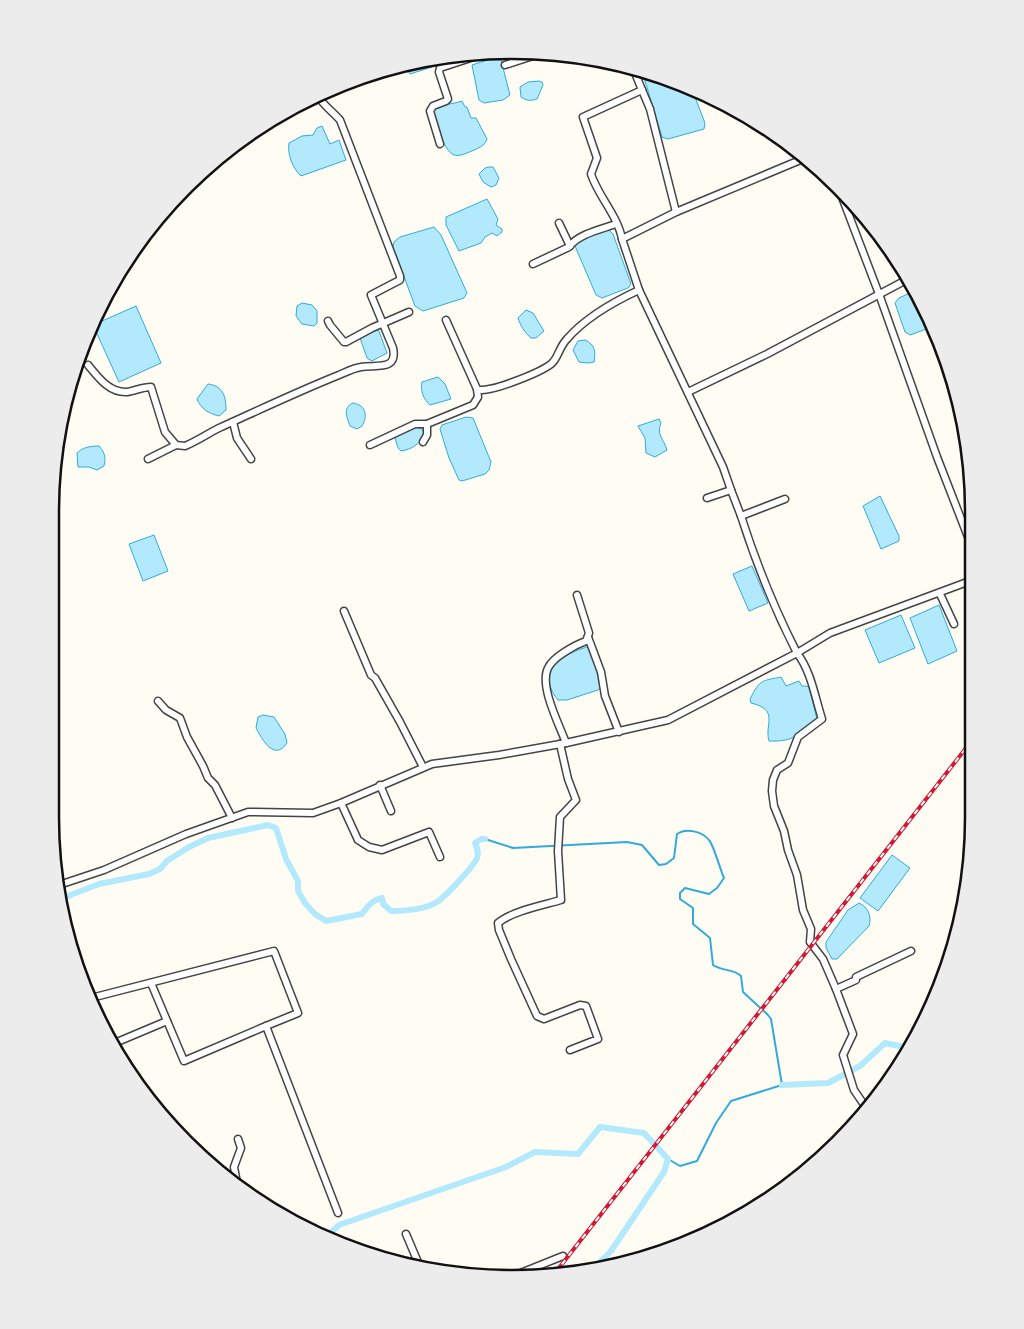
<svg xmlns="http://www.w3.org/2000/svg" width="1024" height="1329" font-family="'Noto Serif',serif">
  <rect width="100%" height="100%" fill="#fffcf4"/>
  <g fill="#b3e9fc" stroke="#32aadc">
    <polygon points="500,56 510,95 503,100 484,103 479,100 472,65"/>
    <polygon points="430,58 432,67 410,74 405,64"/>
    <polygon points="642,71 691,87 705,123 704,129 668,139 662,137"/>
    <path d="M539,81L542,82L543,85L537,99C530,101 527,101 521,97L520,87L528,82Z"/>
    <path d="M462,101L465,107H467L471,118H476L487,139C485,146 478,148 472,151C466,153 458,158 452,154C442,147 436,122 433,110C442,103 451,105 462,101Z"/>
    <path d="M322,126L330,144L339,140L346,160L301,176C293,169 287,154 289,143L302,136L313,135L317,128Z"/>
    <polygon points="489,167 493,167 499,178 496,185 491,187 483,182 479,174 485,168"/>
    <polygon points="487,199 498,219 496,225 502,229 502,232 497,236 492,233 485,237 481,243 459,251 446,225 446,217"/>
    <polygon points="434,227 441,235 467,293 464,298 423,311 415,306 393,247 394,242 400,237"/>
    <polygon points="607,230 609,230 613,234 631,284 628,288 602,298 596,295 575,246 578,241"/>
    <polygon points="914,291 932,327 910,335 905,332 895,303 899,298"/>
    <polygon points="302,303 312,305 317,311 317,323 314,326 302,324 296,316 297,306"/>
    <polygon points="136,306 161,363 119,382 93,325"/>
    <path d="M526,310L533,313L544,331L536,338H531C525,333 520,325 518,318Z"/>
    <polygon points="375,330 379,331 387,353 372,361 367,358 360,338 362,335"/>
    <path d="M585,340C595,345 596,351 594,362L588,363L579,362L573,350L578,341Z"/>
    <path d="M438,377L445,384L451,399L430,405C424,400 420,391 422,382Z"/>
    <path d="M208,384C223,386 226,396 226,410L219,416C208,413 201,409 197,399Z"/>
    <path d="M353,403C366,405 368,416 362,426L357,429L350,426C347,417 342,408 353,403Z"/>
    <polygon points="466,417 473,418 491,462 489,470 485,474 462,481 459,480 449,458 440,429 442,425"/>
    <path d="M659,419L661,423C656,435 664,439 667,450L655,457L646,453L645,438L638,426Z"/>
    <path d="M414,427L422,429L425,434C419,445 412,449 401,451L398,448L395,438L398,434Z"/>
    <path d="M99,446C105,453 106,457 104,466L97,470L89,467H78L77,453C83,447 91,446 99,446Z"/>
    <polygon points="880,496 899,536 899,541 881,549 863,506"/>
    <polygon points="154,535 168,571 143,581 129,544"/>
    <polygon points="752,566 768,603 749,611 733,574"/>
    <polygon points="939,605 957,651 928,664 910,618"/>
    <polygon points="901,615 915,648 879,663 865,630"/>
    <path d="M587,647L590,648L599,675L601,687L598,690L567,700H558C535,672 560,655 587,647Z"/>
    <path d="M781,677L786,686L799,681L802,686H807L809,688L817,719C801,735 792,742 769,741C764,724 780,710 751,703L750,699C760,679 762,681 781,677Z"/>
    <path d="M263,715L274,717L285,734L287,743C274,762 262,739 256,728L258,717Z"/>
    <polygon points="892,855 910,868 878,911 860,898"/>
    <path d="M859,903C868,907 872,916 869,926L837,959H832L826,948V942L848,910Z"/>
  </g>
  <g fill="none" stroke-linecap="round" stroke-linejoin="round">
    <path stroke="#32aadc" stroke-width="2" d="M485,839L513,848L627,842L642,845L659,865L666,864L674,858L677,834C686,828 702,831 709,840C714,846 720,869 724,878L717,888L709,894L685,888L680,893V899L693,908V924L710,938L713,965C722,971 734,969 741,976L743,992L768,1015L771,1019L782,1085L731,1101L716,1123L697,1161L680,1166L668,1159"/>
    <g stroke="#b3e9fc" stroke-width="6">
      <path d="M61,897L68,896L99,884L149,874L160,869L167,861L189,847L208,838L268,825L276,828L286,859L298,881V891L305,903L315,914L326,921L362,914C368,906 372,900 382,898L383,904L391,911C406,911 424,910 437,902C445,897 474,866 477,858C479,852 477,848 475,843L481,839H485"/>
      <polyline points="782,1085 828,1083 860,1066 885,1043 909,1048"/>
      <polyline points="327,1236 339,1225 506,1167 535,1152 578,1154 600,1127 644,1133 668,1159 664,1172 611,1251 594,1268"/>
    </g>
    <g stroke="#444" stroke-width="9">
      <g id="minor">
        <polyline points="505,65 542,53"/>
        <polyline points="642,90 650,109 676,212"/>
        <polyline points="440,144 430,111 433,106 446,101 448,99 439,72 440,68 489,52"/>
        <polyline points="837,184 879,294 937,457 970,542"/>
        <polyline points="559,223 570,246"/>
        <path d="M622,239C618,216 598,196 591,174L597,158L583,117L642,90L633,68"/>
        <path d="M533,264L569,247C578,234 602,229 616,224"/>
        <polyline points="639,290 723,467 731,490"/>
        <polyline points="328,321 330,325 344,342 346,342 372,328 409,312"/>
        <path d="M88,365C98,377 109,393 127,392C135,391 142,387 151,387L165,432L176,445L185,446C197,441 207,434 219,428C259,410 299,391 339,375C346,372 354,368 361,367C375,364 398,372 393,348L371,295L396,282L400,280V276L340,120C332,111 323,105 317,95"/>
        <path d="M477,389C486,395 541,372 551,364C558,359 559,347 567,339C586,317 613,302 639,290L622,239L676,212L805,158"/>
        <polyline points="688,392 767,354 908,279"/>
        <polyline points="233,422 237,438 251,459"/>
        <polyline points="423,442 427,435 427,424"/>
        <polyline points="370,445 415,424 427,424 473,405 478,397 477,389 446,320"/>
        <polyline points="148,459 176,445"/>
        <polyline points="707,498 731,490 741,516"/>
        <polyline points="940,594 954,624"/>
        <polyline points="344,611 371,675 375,678 400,722 423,767"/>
        <polyline points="588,637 601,672 605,696 619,732"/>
        <polyline points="158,701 166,710 180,718 187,737 203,766 208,778 215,785 232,818"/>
        <path d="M566,743L668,720L797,653C774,608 756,563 741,516L785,499"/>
        <path d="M560,744L568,779L576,800L560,817L558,851L561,900C544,905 512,911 498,923L499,930L511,959L537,1016L544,1019L580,1005L586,1006L598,1039L570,1050"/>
        <polyline points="380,785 391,811"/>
        <polyline points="341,803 358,840 369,847 382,850 429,832 440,857"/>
        <path d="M59,885L104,870L186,834L248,812L313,813L341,803L432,764L499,755L566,743C559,724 539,686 548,668C553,657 575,645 586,641L589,633L577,595"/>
        <polyline points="151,983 184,1061 266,1026"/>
        <path d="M836,989L823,959L810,942L811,929L803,910L797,875L788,850L784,831L774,806L772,791L773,780L777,770L788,763L798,737L822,719C815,697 811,671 797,653L830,633L970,581"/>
        <polyline points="91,998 274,951 298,1013 266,1026 338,1213"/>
        <polyline points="110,1045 167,1021"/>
        <polyline points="867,1109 854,1090 843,1055 853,1034 836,989 856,980 856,977 911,951"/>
        <polyline points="237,1183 234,1167 241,1148 238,1139"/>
        <polyline points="406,1234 420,1267"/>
        <polyline points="508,1278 563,1256"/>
      </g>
    </g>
    <use href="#minor" stroke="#fff" stroke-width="6"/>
    <g stroke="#d11834" stroke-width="4">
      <polyline id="rail" points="555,1273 970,743"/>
    </g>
    <use href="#rail" stroke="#fff" stroke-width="2" stroke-dasharray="5.5" stroke-linecap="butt"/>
  </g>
  <path d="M0 0H1024V1329H0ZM512 59H512A453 453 0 0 1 965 512V817A453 453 0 0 1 512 1270H512A453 453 0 0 1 59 817V512A453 453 0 0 1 512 59Z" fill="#ececec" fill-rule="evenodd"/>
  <path fill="none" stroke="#111" stroke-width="2.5" d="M512 59H512A453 453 0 0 1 965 512V817A453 453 0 0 1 512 1270H512A453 453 0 0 1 59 817V512A453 453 0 0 1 512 59Z"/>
</svg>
